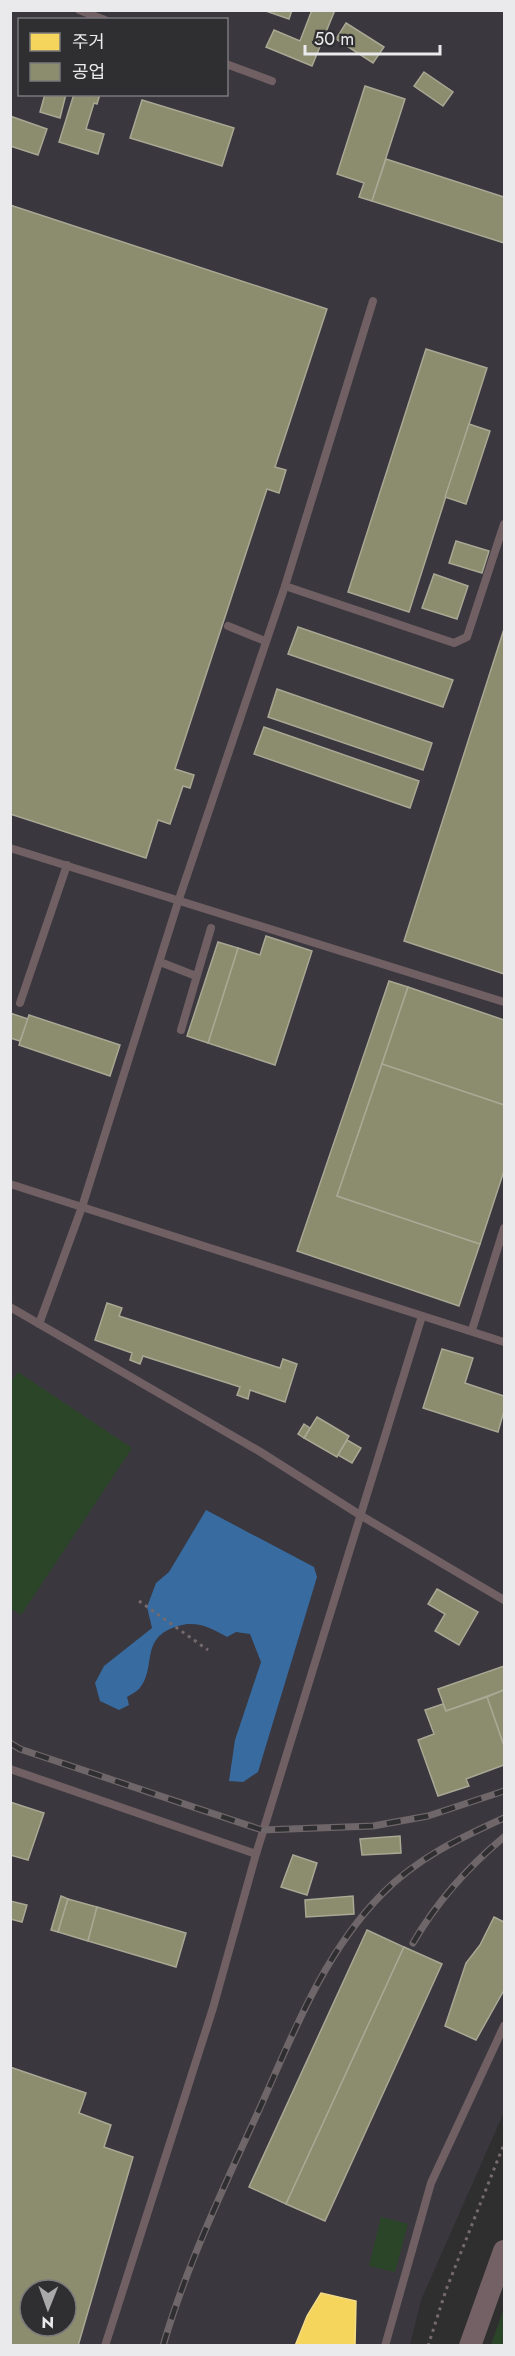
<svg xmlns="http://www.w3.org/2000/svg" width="515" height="2356" font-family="Jost,'Noto Sans KR',sans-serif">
  <rect width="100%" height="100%" fill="#2f2f30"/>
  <path fill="#3a373e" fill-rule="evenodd" d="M11,11H504V2112L421,2300L410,2345L11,2346ZM20,20H226V94H20ZM30,2290H66V2326H30Z"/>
  <g fill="#2b4528">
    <polygon points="18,1372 132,1448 21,1615 10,1608 10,1383"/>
    <polygon points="381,2217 408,2224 395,2272 369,2266"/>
    <polygon points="504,2308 504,2345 491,2345"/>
  </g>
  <path fill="#386b9f" d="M206,1510L314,1567L317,1577L258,1772L243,1782L229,1781L235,1740L261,1662L250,1634L236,1632L227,1637C212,1628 196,1620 178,1626C138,1638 158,1667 139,1689C136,1692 130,1695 127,1697L129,1705L119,1710L100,1701L95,1683L104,1666L152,1628L147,1607L156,1583L169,1572Z"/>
  <polygon fill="#f6d55c" stroke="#f2db87" stroke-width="1.5" points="321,2293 356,2301 355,2346 295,2346 307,2316"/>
  <g fill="#8c8c6e" stroke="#a8a894" stroke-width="1.5" fill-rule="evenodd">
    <polygon points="263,10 292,10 289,19"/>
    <polygon points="312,10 335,10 312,66 266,47 274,30 300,41"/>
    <polygon points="346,23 384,47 373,63 336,39"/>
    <polygon points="424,72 453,92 443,106 414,86"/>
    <polygon points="365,86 405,99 372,201 359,197 364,183 337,174"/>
    <polygon points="45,94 66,94 60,118 40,112"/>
    <polygon points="74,94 100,94 97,104 94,103 86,129 104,134 98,154 59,142"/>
    <polygon points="142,100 234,128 222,166 130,138"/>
    <polygon points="10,116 47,129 38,155 10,146"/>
    <polygon points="386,159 504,197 504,243 372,201"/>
    <polygon points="10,205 327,309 275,467 286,470 279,493 267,489 175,769 194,775 190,788 183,786 170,824 158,820 146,858 10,814"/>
    <polygon points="426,349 487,368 409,612 348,592"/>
    <polygon points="469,424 490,431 466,504 445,497"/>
    <polygon points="456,541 489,551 482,573 449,563"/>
    <polygon points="434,574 468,586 457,619 422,608"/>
    <polygon points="298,627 453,680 443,707 288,654"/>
    <polygon points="504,629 504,974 404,941"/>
    <polygon points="277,689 432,743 423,770 268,717"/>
    <polygon points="264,727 419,781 410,808 254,754"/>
    <polygon points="266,936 312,951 275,1065 208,1043 238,948 260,955"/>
    <polygon points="218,942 238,948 208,1043 187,1036"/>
    <polygon points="389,981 408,987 337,1196 480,1244 459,1306 297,1251"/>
    <polygon points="408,987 504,1020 504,1105 382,1064"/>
    <polygon points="10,1013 28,1019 20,1041 10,1038"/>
    <polygon points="29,1015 120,1045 110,1076 19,1045"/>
    <polygon points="382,1064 504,1105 504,1171 480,1244 337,1196"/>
    <polygon points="107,1303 122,1308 119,1316 280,1368 283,1359 297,1364 285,1402 250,1390 248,1399 237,1395 240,1387 143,1356 140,1364 130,1360 132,1353 95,1340"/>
    <polygon points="442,1349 473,1358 465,1383 504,1396 504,1411 498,1432 423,1408"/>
    <polygon points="317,1417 349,1436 337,1457 304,1438"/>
    <polygon points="304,1424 310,1428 304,1438 298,1434"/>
    <polygon points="347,1440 361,1448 352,1463 338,1455"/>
    <polygon points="437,1589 478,1612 459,1645 435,1631 445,1614 428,1604"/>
    <polygon points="504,1666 504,1690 446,1711 438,1689"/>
    <polygon points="504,1690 504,1746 487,1697"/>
    <polygon points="487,1697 504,1746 504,1765 466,1779 469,1786 438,1796 418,1740 434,1734 425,1710 443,1704 446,1711"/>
    <polygon points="10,1802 44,1813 28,1860 10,1855"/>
    <polygon points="400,1836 401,1853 362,1855 360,1839"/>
    <polygon points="293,1855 317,1863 307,1895 281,1887"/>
    <polygon points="61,1896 68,1899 58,1932 51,1930"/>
    <polygon points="353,1896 354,1914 306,1917 305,1900"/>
    <polygon points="68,1899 97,1907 88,1941 58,1932"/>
    <polygon points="10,1901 27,1905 22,1922 10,1919"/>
    <polygon points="97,1907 186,1933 176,1967 88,1941"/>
    <polygon points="494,1917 504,1922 504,1990 476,2040 445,2026 466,1963 480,1945"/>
    <polygon points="367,1930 404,1947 286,2204 249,2187"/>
    <polygon points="404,1947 442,1964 325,2221 286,2204"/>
    <path d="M10,2067L86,2093L79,2113L111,2125L104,2147L133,2157L78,2346H10ZM30,2290H66V2326H30Z"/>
  </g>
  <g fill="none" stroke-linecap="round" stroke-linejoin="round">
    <g stroke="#756a6d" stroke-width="3" stroke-dasharray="3 4.5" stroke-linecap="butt">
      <polyline points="139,1601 208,1650"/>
      <polyline points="428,2346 446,2290 504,2144"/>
    </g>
    <g stroke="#705f63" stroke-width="8">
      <polyline points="79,10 105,20"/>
      <polyline points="226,64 272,81"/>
      <polyline points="373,301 285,586 179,899 82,1207 504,1342"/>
      <polyline points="285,586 454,643 467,637 504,524"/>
      <polyline points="228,626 265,641"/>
      <polyline points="10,848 504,1002"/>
      <polyline points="160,962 196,976"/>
      <polyline points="20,1003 67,865"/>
      <polyline points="181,1030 211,928"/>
      <polyline points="10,1184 82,1207 39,1324"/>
      <polyline points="10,1307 259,1451 360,1515 504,1600"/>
      <polyline points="472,1330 504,1228"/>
      <polyline points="10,1769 256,1854 422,1316"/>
      <polyline points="105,2346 213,2008 256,1854"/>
      <polyline points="385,2346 431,2183 504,2026"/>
    </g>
    <polyline stroke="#736165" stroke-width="22" points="470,2346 504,2251"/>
    <g stroke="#6e6668" stroke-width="7">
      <g id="rail">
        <polyline points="10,1743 20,1749 262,1830 373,1826 428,1816 504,1791"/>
        <path d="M413,1943C436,1903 469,1866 504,1837"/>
        <path d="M163,2346C186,2267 225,2184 259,2110C293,2034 323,1954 382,1894C417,1858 460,1838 504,1818"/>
      </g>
    </g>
    <use href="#rail" stroke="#2f2e31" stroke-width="4.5" stroke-dasharray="14" stroke-linecap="butt"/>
  </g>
  <rect width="515" height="2356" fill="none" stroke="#eaeaec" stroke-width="24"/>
  <rect x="18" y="18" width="210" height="78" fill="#2f2e31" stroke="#7a797c" stroke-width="1.5"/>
  <rect x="30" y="33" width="30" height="18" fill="#f6d55c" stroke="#7a797c" stroke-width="1.5"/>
  <text x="72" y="48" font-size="18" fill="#eaeaec">주거</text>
  <rect x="30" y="63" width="30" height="18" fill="#8c8c6e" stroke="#7a797c" stroke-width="1.5"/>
  <text x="72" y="78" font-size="18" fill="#eaeaec">공업</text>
  <g transform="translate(48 2308) rotate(181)"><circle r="28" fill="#2f2e31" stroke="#7a797c" stroke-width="1.5"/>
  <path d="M0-4.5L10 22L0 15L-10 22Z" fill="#a9a9aa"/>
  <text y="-9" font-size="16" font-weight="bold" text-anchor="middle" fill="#eaeaec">N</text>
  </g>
  <path d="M305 45v9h135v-9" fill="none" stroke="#eaeaec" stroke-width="3"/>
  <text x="314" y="45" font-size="18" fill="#eaeaec" stroke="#2f2e31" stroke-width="4.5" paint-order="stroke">50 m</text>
</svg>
